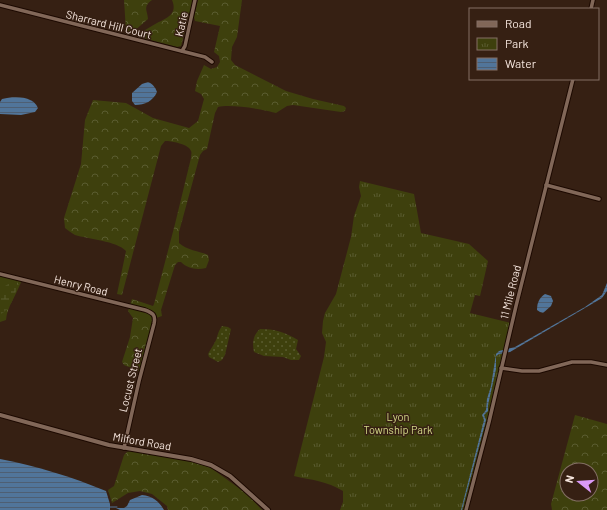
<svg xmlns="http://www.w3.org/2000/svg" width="607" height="510" font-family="Barlow,sans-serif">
  <defs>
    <pattern id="grass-dots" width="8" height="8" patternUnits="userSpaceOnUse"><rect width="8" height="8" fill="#3e400d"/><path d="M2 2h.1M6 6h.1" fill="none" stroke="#5a5c30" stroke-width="1.8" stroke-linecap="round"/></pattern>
    <pattern id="forest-crowns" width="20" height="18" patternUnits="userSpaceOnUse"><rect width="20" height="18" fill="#3e400d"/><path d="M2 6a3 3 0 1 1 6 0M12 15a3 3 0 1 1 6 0" fill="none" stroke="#5a5c30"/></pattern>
    <pattern id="wetland-marsh" width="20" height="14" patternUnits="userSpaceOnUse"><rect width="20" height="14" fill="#3e400d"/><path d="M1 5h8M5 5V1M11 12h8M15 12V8" fill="none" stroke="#5a5c30"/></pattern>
    <pattern id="park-tufts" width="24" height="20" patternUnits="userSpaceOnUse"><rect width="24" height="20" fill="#3e400d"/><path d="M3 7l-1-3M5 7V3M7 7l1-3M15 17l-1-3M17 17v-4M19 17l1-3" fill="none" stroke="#5a5c30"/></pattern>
    <pattern id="water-rules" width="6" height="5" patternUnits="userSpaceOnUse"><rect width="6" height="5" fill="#51759a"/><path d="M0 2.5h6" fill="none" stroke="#4e5f73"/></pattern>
  </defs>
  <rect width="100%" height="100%" fill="#362013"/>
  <g fill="url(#grass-dots)">
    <path d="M222,326L228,327L231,329L225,355L222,360L218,362L209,357L208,354C210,350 213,346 215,342C218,337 217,333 222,326Z"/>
    <path d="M260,329C274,329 285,332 298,340L296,349L301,356L299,360H291L283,357L264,356L254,352C252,343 253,335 260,329Z"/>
  </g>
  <g fill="url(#forest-crowns)" fill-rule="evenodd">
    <path d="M124,0H152C142,7 148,11 148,19L133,32L126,31Z"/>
    <path d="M172,0H193L181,46L177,47L139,37L140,33C146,30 151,26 157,23C167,18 178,14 172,0Z"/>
    <path d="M198,0H242L237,37L232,47L231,60L235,65L286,91L313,99L344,106L346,108L345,111L341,112L293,105L287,106L276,113C263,109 230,104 218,107L215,113L207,149L203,151L200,155L179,232V243C186,250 199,251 208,255L209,260L206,268C197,270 188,269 181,262H178L175,265L161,310L162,316L156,318L141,372L124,365L122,362L130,337L133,318L128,311L132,299L153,306L154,304L175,224L191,158C191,156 192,152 191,151C189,144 171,141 165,141L161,146L122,295L117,294L126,251C117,241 88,239 75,235C71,233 68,230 65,228L64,218L81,164L85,120L93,100L126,103L153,118L189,128L198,121L204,99L201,94L195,91L197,81L204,65L211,69L217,67L220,62L219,56L214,52L220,26L195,21L194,17Z"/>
    <path d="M0,274L22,279C18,293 7,306 6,320L0,322Z"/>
    <path d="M575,415L607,424V510H552L551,504ZM567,470H591V494H567Z"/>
    <polygon points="130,451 190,461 211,468 247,494 262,510 168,510 167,506 152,494 140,491 128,493 112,503 108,490 114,486 124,455 127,452"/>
  </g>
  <path fill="url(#wetland-marsh)" d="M15,281L17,282C18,291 9,312 0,314V289L10,283Z"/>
  <path fill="url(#park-tufts)" d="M360,181L414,194L421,233L469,244L488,261L480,296L475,295L470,313L511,323L466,510H340L343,502V491C327,481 311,480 294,476L324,357L326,342L322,333L323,321L325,313L336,294L351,237L354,216L361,196L359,187Z"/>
  <g fill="url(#water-rules)">
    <path d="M148,82C153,84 155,87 157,92C153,101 145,105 135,105L132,101V93L142,84Z"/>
    <path d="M12,97C22,97 34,98 38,108L35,112L21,115L0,114V102L2,99Z"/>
    <polygon points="607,283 607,291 602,298 510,352 499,354 496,356 496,369 488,405 488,411 484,415 486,420 462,510 461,510 484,420 482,415 486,410 487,399 491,386 496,354 499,351 515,347 585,307 602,295"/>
    <path d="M545,294L551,296L553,301L551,306L543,313L540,312L537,310C537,303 539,298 545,294Z"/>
    <path d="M0,459C37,466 72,477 106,491L110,504V510H0Z"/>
    <path d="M142,495C152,496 159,501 164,510H120L116,508H124L127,506L130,500Z"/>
  </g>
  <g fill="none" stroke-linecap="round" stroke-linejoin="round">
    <polyline stroke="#51759a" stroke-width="1" points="109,507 117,507"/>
    <g stroke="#1c0901" stroke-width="5.5">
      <g id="minor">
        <polyline points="0,5 205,57 212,62"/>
        <polyline points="591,9 593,0"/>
        <polyline points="182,51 185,46 195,0"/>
        <polyline points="546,185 599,199"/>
        <path d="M0,274L145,310C153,313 156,315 154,324L139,381L124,448"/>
        <polyline points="501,368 522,371 539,371 572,362 591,362 607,365"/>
        <polyline points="466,510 489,422 516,306 573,79"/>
      </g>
    </g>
    <g stroke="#1c0901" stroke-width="6">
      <polyline id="tertiary" points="0,415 109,445 191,459 211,465 230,476 268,510"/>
    </g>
    <use href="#minor" stroke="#816758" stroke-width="3.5"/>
    <use href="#tertiary" stroke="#816758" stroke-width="4"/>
  </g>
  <g text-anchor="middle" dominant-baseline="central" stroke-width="3" stroke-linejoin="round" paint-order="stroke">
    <g font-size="11" fill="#f6e6de" stroke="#362013">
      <text transform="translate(109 24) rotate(14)">Sharrard Hill Court</text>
      <text transform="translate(181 24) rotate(-77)">Katie</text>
      <text transform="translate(81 285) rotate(14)">Henry Road</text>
      <text transform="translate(510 292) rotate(-76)">11 Mile Road</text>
      <text transform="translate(130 380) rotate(-76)">Locust Street</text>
      <text transform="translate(142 441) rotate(10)">Milford Road</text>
    </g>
    <g font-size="11" fill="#d3d888" stroke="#362013">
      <text x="398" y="416">Lyon<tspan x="398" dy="13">Township Park</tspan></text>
    </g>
  </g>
  <rect x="469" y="8" width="130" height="72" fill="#362013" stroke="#836f64"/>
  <rect x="477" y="21" width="20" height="6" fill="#816758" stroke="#836f64"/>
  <text x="505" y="28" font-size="12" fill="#f6e6de">Road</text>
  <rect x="477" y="38" width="20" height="12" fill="url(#park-tufts)" stroke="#836f64"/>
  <text x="505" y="48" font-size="12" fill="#f6e6de">Park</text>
  <rect x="477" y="58" width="20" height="12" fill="url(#water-rules)" stroke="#836f64"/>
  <text x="505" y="68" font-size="12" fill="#f6e6de">Water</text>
  <g transform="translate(579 482) rotate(287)"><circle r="19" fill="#362013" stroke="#836f64"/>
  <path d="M0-3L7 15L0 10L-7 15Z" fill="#da9af6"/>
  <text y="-6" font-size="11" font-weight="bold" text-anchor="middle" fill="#f6e6de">N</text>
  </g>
</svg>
